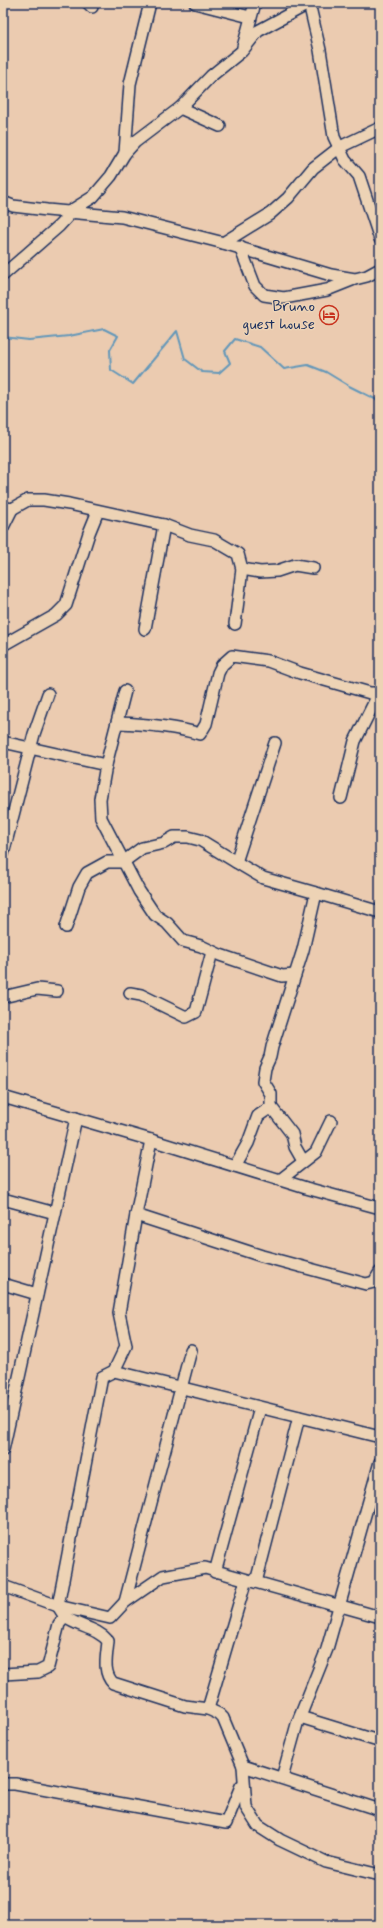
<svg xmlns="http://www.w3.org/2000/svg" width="383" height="1928" font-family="Mynerve,sans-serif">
  <rect width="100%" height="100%" fill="#ebcbb0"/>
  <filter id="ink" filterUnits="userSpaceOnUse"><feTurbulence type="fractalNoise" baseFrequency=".025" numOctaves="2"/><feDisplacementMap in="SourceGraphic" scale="8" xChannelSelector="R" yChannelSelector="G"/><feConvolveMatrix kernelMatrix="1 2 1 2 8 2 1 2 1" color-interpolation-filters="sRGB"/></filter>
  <g filter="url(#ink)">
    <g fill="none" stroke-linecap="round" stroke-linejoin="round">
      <polyline stroke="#6397b9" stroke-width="2" points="3,337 29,340 69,336 104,329 118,336 110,350 111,370 133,384 177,331 185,359 202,372 219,373 230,363 225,351 235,339 260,347 284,369 308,365 326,372 349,386 375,399 380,400"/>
      <g stroke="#1b2f5e" stroke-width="14">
        <g id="minor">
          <polyline points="88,3 92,7"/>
          <polyline points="195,3 250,17"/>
          <polyline points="309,3 320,50 334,137 345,160 359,176 380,239"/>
          <polyline points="243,47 255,3"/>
          <polyline points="180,108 220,126"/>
          <polyline points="125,153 130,84 150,3"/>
          <polyline points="3,202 13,206 47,210 122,217 220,242 331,275 355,279 367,276 380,269"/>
          <polyline points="69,212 93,197 111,176 125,153 135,142 180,108 211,76 242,51 258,31 310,3"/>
          <polyline points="223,243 270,214 288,198 313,168 340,147 380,128"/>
          <polyline points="240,247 255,286 264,295 284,298 327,290 352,280"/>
          <polyline points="3,275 59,226 71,213"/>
          <polyline points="3,507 12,509 28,500 44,500 69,504 164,525 190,535 214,540 238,554 242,569 260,572 277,571 295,565 313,568"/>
          <polyline points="3,527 12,509"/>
          <polyline points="235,624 242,569"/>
          <polyline points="145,629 164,525"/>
          <polyline points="3,645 56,615 66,605 89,533 98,511"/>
          <path d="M117,723C145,724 173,726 200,734L206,724L218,673L222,665L232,656L268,661L300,673L370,693H380"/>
          <polyline points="3,742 106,765 100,799 101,818 139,891 155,915 167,923 183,941 201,946 220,955 282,976 295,975"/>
          <polyline points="106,765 125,691"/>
          <polyline points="341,798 355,741 379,693"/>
          <polyline points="3,854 34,734 48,694"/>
          <polyline points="236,862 263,878 316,893"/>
          <polyline points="66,927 79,887 87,873 107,862 123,862 142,848 164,843 174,837 188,837 200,840 236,862 275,743"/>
          <polyline points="130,993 141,995 186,1017 196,1012 212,952"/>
          <polyline points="3,997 37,989 57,991"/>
          <polyline points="3,1097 151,1140 306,1188 380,1208"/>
          <polyline points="303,1161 295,1147 292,1134 271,1107 271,1094 263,1081 265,1068 270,1057 272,1047 303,950 316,893 380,912"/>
          <polyline points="235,1166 248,1143 258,1116 271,1107"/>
          <polyline points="280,1180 316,1152 331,1121"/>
          <polyline points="3,1199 55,1213"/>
          <polyline points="136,1215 262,1256 366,1284 374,1282 380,1272"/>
          <polyline points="3,1284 37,1294"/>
          <polyline points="114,1371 380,1437"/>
          <polyline points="3,1450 76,1118"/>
          <polyline points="215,1572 260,1408"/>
          <polyline points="256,1582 299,1417"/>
          <polyline points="3,1586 58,1606 110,1618 125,1602 163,1576 205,1568 380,1617"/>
          <polyline points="125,1602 191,1350"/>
          <path d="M65,1617C79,1627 97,1628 108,1641C107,1655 102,1672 113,1683L185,1706L208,1709L219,1714L223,1718L243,1766L246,1807L258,1826L280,1840L326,1862L380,1875"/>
          <polyline points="3,1674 38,1672 48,1667 59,1624 65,1617 58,1606 102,1377 114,1371 126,1346 119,1313 136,1215 151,1140"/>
          <polyline points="208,1709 246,1580"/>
          <polyline points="300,1717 378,1741 380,1737"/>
          <polyline points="243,1766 380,1810"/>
          <polyline points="282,1778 297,1724 327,1649 380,1462"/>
          <polyline points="3,1784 15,1784 226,1823 241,1786"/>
        </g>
      </g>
      <use href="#minor" stroke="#edd3b5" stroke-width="11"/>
    </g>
  </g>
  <defs>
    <g id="hotel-ring" transform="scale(1)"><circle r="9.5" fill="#edd3b5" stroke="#c8321e" stroke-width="1.5"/><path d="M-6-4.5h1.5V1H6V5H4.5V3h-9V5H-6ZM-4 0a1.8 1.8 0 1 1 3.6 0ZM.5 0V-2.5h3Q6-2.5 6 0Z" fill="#c8321e"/></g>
  </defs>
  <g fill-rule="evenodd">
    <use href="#hotel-ring" x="329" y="315"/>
  </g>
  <g text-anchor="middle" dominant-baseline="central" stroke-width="3" stroke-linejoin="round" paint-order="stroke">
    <g font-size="16" fill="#1b2f5e" stroke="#edd3b5" text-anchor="end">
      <text x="315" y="306">Bruno<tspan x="315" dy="18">guest house</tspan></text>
    </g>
  </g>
  <rect width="383" height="1928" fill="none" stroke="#edd3b5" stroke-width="16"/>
  <rect x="8" y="8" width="367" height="1912" fill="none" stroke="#1b2f5e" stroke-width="1.5" filter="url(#ink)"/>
</svg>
